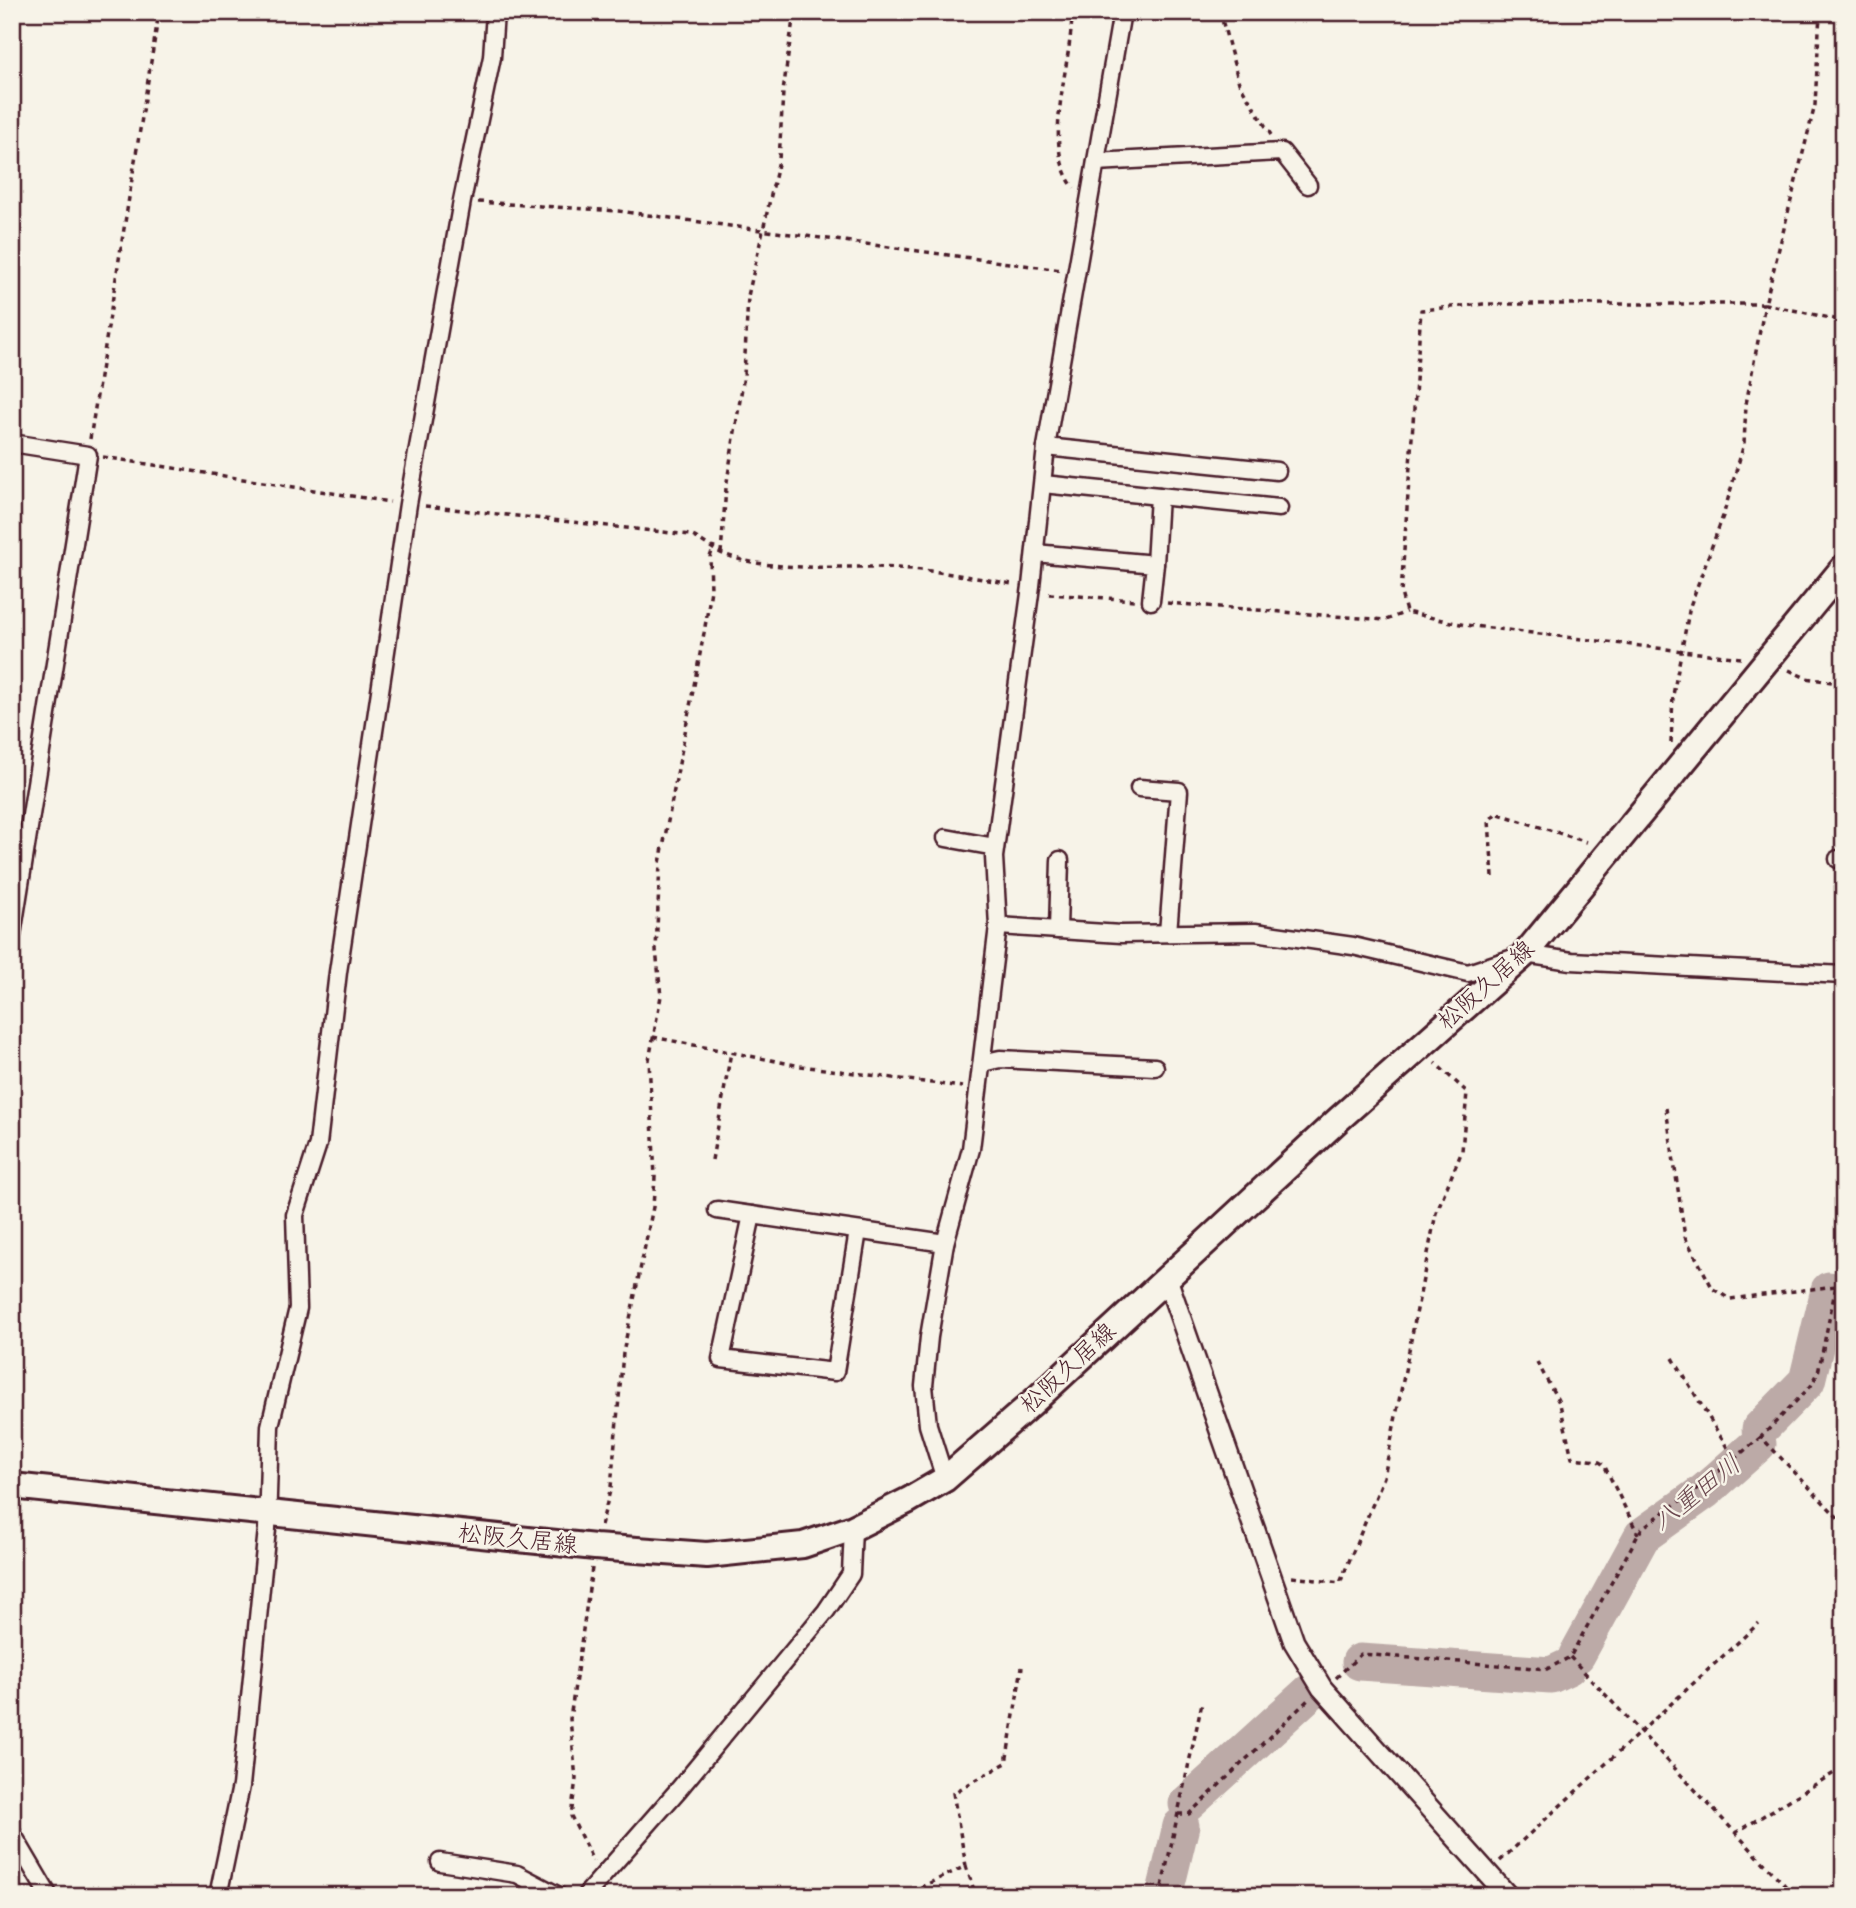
<svg xmlns="http://www.w3.org/2000/svg" width="1856" height="1908" font-family="'Balsamiq Sans','Klee One',sans-serif">
  <rect width="100%" height="100%" fill="#f7f3e8"/>
  <filter id="ink" filterUnits="userSpaceOnUse"><feTurbulence type="fractalNoise" baseFrequency=".0143" numOctaves="2"/><feDisplacementMap in="SourceGraphic" scale="14" xChannelSelector="R" yChannelSelector="G"/><feConvolveMatrix kernelMatrix="1 2 1 2 8 2 1 2 1" color-interpolation-filters="sRGB"/></filter>
  <g filter="url(#ink)">
    <g fill="none" stroke-linecap="round" stroke-linejoin="round">
      <g stroke="#bcaaa7" stroke-width="37">
        <polyline points="1760,1429 1807,1381 1829,1290"/>
        <polyline points="1577,1655 1642,1536 1705,1491 1758,1444"/>
        <polyline points="1360,1662 1551,1675 1568,1667"/>
        <polyline points="1187,1804 1310,1692"/>
        <polyline points="1164,1896 1181,1826"/>
      </g>
      <g stroke="#4a1f2b" stroke-width="21">
        <g id="minor">
          <polyline points="1096,162 1282,152 1308,185"/>
          <polyline points="12,443 88,455 12,935"/>
          <polyline points="1046,447 1277,471"/>
          <polyline points="1043,484 1159,496 1155,564"/>
          <polyline points="1159,496 1279,508"/>
          <polyline points="1035,553 1155,564 1151,601"/>
          <polyline points="1139,788 1179,791 1168,933"/>
          <polyline points="946,838 995,847"/>
          <polyline points="1838,859 1844,859"/>
          <polyline points="998,926 1121,934 1255,932 1353,946 1468,973 1525,954 1571,961 1844,975"/>
          <polyline points="1058,930 1060,860"/>
          <polyline points="982,1063 1000,1059 1155,1067"/>
          <polyline points="717,1210 945,1243"/>
          <polyline points="752,1215 721,1359 835,1372 858,1231"/>
          <polyline points="945,1479 928,1425 924,1386 929,1337 945,1243 971,1149 998,926 994,857 1031,586 1046,447 1122,12"/>
          <polyline points="12,1833 49,1896"/>
          <polyline points="440,1862 517,1874 559,1896"/>
          <polyline points="218,1896 241,1786 267,1529 270,1426 298,1308 295,1215 318,1144 338,972 408,504 462,201 492,57 495,12"/>
          <polyline points="585,1896 679,1789 826,1611 851,1574 853,1528"/>
        </g>
      </g>
      <g stroke="#4a1f2b" stroke-width="24">
        <polyline id="tertiary" points="1166,1276 1294,1642 1322,1688 1508,1896"/>
      </g>
      <g stroke="#4a1f2b" stroke-width="30">
        <polyline id="primary" points="12,1486 595,1547 707,1555 803,1545 853,1528 909,1500 945,1479 1031,1404 1339,1119 1525,954 1844,567"/>
      </g>
      <g stroke="#4a1f2b" stroke-width="3.5" stroke-dasharray="5 5" stroke-linecap="butt">
        <path d="M1072,12C1072,66 1040,144 1074,188"/>
        <polyline points="1220,12 1239,83 1271,135"/>
        <polyline points="478,202 618,211 1061,270"/>
        <polyline points="90,439 159,12"/>
        <polyline points="103,457 390,502"/>
        <path d="M425,506L690,535C703,540 713,551 726,555C778,574 843,564 897,568C935,570 975,578 1013,584"/>
        <polyline points="721,553 726,488 744,375 748,296 779,160 783,92 794,12"/>
        <polyline points="1049,594 1135,600"/>
        <polyline points="1167,603 1386,620 1406,612"/>
        <polyline points="1741,658 1465,625 1406,612 1401,593 1421,310 1483,304 1765,304 1815,105 1820,12"/>
        <polyline points="1789,670 1806,678 1844,684"/>
        <polyline points="1671,743 1673,695 1690,606 1723,516 1744,444 1746,404 1765,304 1844,321"/>
        <polyline points="1493,877 1489,821 1496,813 1587,842"/>
        <polyline points="653,1037 801,1066 962,1087"/>
        <polyline points="1666,1108 1685,1237 1713,1289 1730,1299 1836,1286"/>
        <polyline points="712,1160 731,1052"/>
        <polyline points="1844,1285 1836,1286 1818,1373 1811,1386 1761,1437 1844,1524"/>
        <polyline points="1673,1358 1734,1459"/>
        <polyline points="1537,1362 1560,1404 1572,1458 1598,1461 1604,1465 1638,1534"/>
        <polyline points="601,1526 611,1487 623,1353 653,1207 655,1177 649,1060 661,996 656,950 660,863 704,633 711,590 710,557 714,546"/>
        <polyline points="592,1568 570,1719 576,1779 571,1816 593,1861"/>
        <polyline points="1292,1577 1340,1583 1384,1477 1436,1213 1462,1151 1467,1092 1435,1063"/>
        <polyline points="1570,1657 1795,1896"/>
        <polyline points="1336,1678 1361,1654 1547,1669 1570,1657 1642,1528 1702,1485 1761,1437"/>
        <polyline points="1178,1814 1189,1814 1308,1700"/>
        <polyline points="1735,1833 1844,1767"/>
        <polyline points="1500,1861 1759,1623"/>
        <polyline points="966,1866 976,1896"/>
        <polyline points="902,1896 966,1866 953,1793 1006,1763 1022,1667"/>
        <polyline points="1160,1896 1202,1703"/>
        <polyline points="1462,1896 1473,1885"/>
      </g>
      <use href="#minor" stroke="#f7f3e8" stroke-width="16"/>
      <use href="#tertiary" stroke="#f7f3e8" stroke-width="19"/>
      <use href="#primary" stroke="#f7f3e8" stroke-width="24"/>
    </g>
  </g>
  <g text-anchor="middle" dominant-baseline="central" stroke-width="5" stroke-linejoin="round" paint-order="stroke">
    <g font-size="24" fill="#4a1f2b" stroke="#f7f3e8">
      <text transform="translate(1486 985) rotate(-42)">松阪久居線</text>
      <text transform="translate(1068 1368) rotate(-43)">松阪久居線</text>
      <text transform="translate(518 1539) rotate(6)">松阪久居線</text>
    </g>
    <g font-size="26" font-style="italic" fill="#6c4950" stroke="#f7f3e8">
      <text transform="translate(1697 1493) rotate(-38)">八重田川</text>
    </g>
  </g>
  <rect width="1856" height="1908" fill="none" stroke="#f7f3e8" stroke-width="42"/>
  <rect x="21" y="21" width="1814" height="1866" fill="none" stroke="#4a1f2b" stroke-width="2.5" filter="url(#ink)"/>
</svg>
